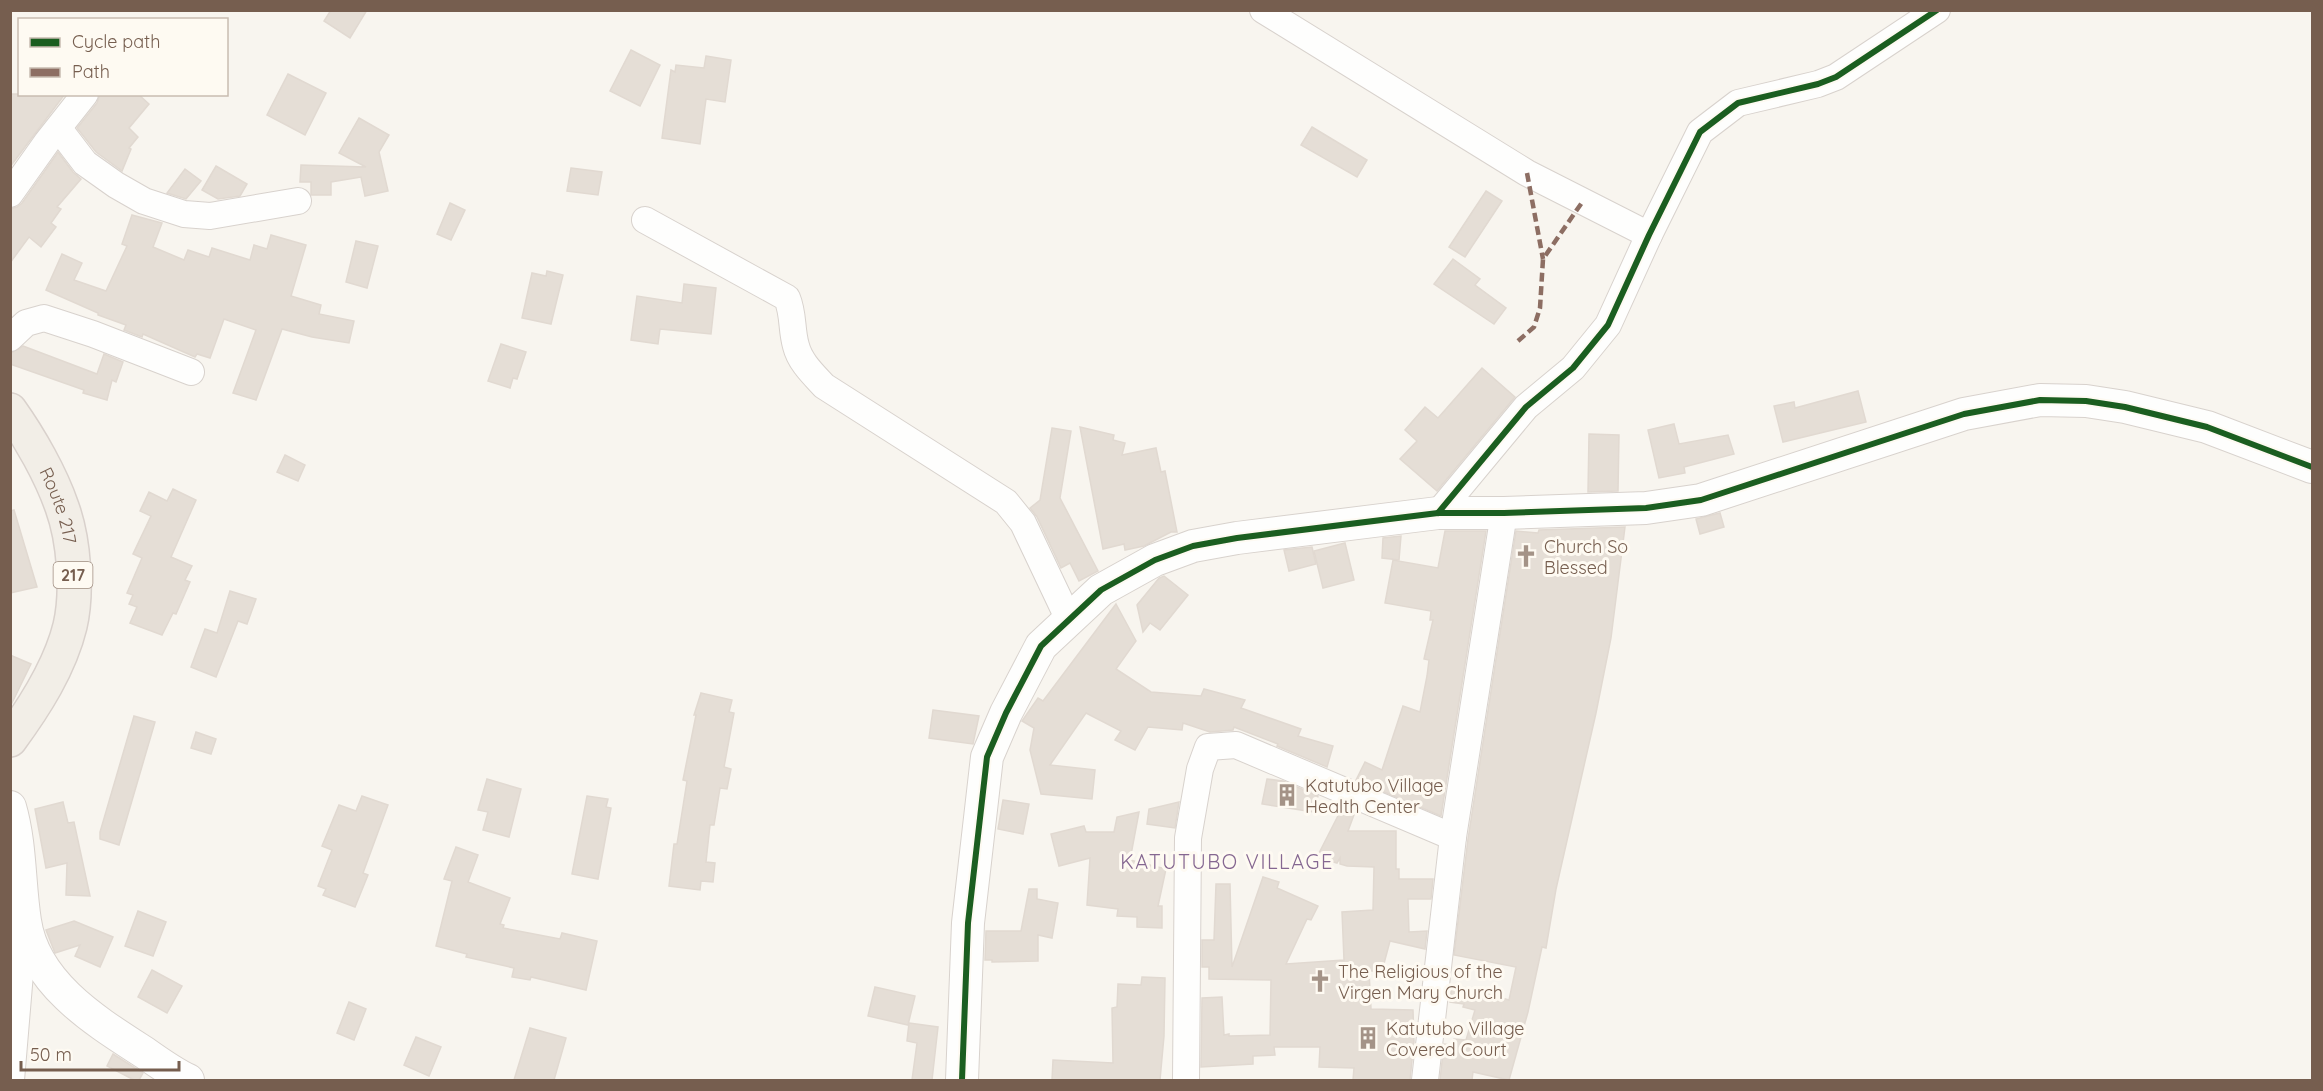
<svg xmlns="http://www.w3.org/2000/svg" width="2323" height="1091" font-family="Quicksand,sans-serif">
  <rect width="100%" height="100%" fill="#f8f5ef"/>
  <g fill="#e5ded6" stroke="#e1d9d1" stroke-width="1.5">
    <polygon points="331,10 367,10 350,38 324,21"/>
    <polygon points="631,50 660,65 640,106 610,91"/>
    <polygon points="706,56 731,60 725,102 706,99 700,144 662,138 671,70 675,72 676,65 704,68"/>
    <polygon points="288,74 326,93 305,135 267,115"/>
    <polygon points="10,94 65,94 10,167"/>
    <polygon points="100,94 138,94 149,104 129,128 138,137 129,148 131,149 122,171 96,152 77,128 97,103"/>
    <polygon points="359,118 389,135 379,152 388,191 365,196 361,177 331,182 331,195 311,195 311,182 300,182 301,165 366,167 339,153"/>
    <polygon points="1312,127 1367,160 1357,177 1301,145"/>
    <polygon points="58,152 73,172 81,179 57,207 61,209 51,223 56,227 41,247 29,237 10,263 10,209 17,207 22,203"/>
    <polygon points="216,166 247,184 240,196 218,199 202,190"/>
    <polygon points="571,168 602,172 598,195 567,191"/>
    <polygon points="185,169 201,181 186,199 167,193"/>
    <polygon points="1486,191 1502,201 1465,257 1449,247"/>
    <polygon points="450,203 465,210 451,240 437,234"/>
    <polygon points="132,215 162,223 153,247 184,260 188,250 209,257 212,248 250,260 254,245 267,249 271,235 306,245 291,296 321,305 319,314 354,321 349,343 312,337 282,329 256,400 233,393 256,330 224,319 210,358 197,354 195,357 143,334 142,337 124,330 126,325 98,315 98,313 46,290 62,254 82,263 74,280 106,291 127,246 122,244"/>
    <polygon points="356,241 378,246 367,288 346,282"/>
    <polygon points="1453,259 1480,279 1475,285 1506,308 1494,324 1434,284"/>
    <polygon points="547,271 563,275 551,324 522,318 532,273 546,276"/>
    <polygon points="684,284 716,288 711,334 660,329 658,344 631,340 637,296 682,303"/>
    <polygon points="501,344 526,352 517,379 513,378 510,388 488,381"/>
    <polygon points="23,346 97,374 104,354 123,362 116,382 112,380 107,400 83,393 84,390 10,364 11,353"/>
    <polygon points="1482,368 1515,397 1437,491 1400,459 1417,441 1405,430 1425,407 1438,418"/>
    <polygon points="1858,391 1866,422 1783,442 1774,406 1794,402 1795,408"/>
    <polygon points="1674,424 1679,444 1728,435 1734,454 1684,467 1685,473 1659,478 1648,430"/>
    <polygon points="1080,427 1114,435 1113,440 1125,443 1122,455 1156,448 1161,472 1165,471 1177,532 1171,532 1144,546 1125,550 1124,544 1103,549"/>
    <polygon points="1052,428 1071,431 1060,498 1098,571 1079,581 1070,563 1061,568 1037,517 1030,508 1040,500"/>
    <polygon points="1589,434 1619,435 1618,491 1588,492"/>
    <polygon points="285,455 305,465 298,481 277,472"/>
    <polygon points="173,489 196,500 171,557 192,566 185,580 190,582 176,614 173,613 162,635 130,623 137,607 129,604 133,595 127,593 142,558 133,554 151,516 140,511 149,492 167,501"/>
    <polygon points="14,510 37,587 10,593 10,511"/>
    <polygon points="1720,513 1724,527 1700,534 1696,519"/>
    <polygon points="1625,527 1611,638 1596,713 1556,889 1546,948 1542,947 1528,1012 1509,1080 1473,1072 1472,1080 1440,1080 1444,1044 1453,1045 1454,1039 1466,1040 1475,1010 1463,1007 1464,1004 1450,1002 1452,984 1509,1000 1516,967 1454,955 1468,839 1516,531 1538,533 1539,530"/>
    <polygon points="1445,531 1486,531 1441,816 1356,780 1365,762 1382,770 1403,706 1420,712 1427,676 1429,660 1424,659 1433,620 1430,620 1431,611 1385,603 1393,560 1438,568"/>
    <polygon points="1401,536 1399,560 1382,558 1383,538"/>
    <polygon points="1345,543 1354,580 1323,588 1314,551"/>
    <polygon points="1312,547 1316,564 1289,571 1284,550"/>
    <polygon points="1164,576 1188,595 1160,630 1150,623 1143,632 1137,605 1159,578"/>
    <polygon points="230,591 256,599 247,624 238,621 216,677 191,667 205,629 217,633"/>
    <polygon points="1116,604 1136,641 1116,669 1151,692 1201,696 1204,689 1245,700 1241,708 1301,729 1298,736 1333,746 1327,767 1277,746 1278,744 1234,727 1233,730 1210,732 1183,723 1182,730 1148,727 1135,750 1115,740 1121,731 1086,713 1050,765 1095,770 1092,799 1041,794 1030,750 1034,728 1022,721 1038,698 1043,701"/>
    <polygon points="10,655 31,664 10,707"/>
    <polygon points="701,693 732,700 729,712 734,713 724,767 731,769 727,789 720,788 714,825 710,825 706,862 715,863 713,882 701,881 700,890 669,886 674,844 677,844 687,781 683,780 696,715 694,715"/>
    <polygon points="933,710 979,716 973,744 929,738"/>
    <polygon points="134,716 155,722 119,845 100,839 100,832"/>
    <polygon points="196,732 216,739 211,754 191,748"/>
    <polygon points="487,779 521,789 509,837 483,830 488,812 478,810"/>
    <polygon points="1267,779 1283,781 1318,796 1313,812 1262,804"/>
    <polygon points="362,796 388,805 363,873 368,875 355,907 323,895 326,889 318,886 332,850 322,846 339,805 356,811"/>
    <polygon points="587,796 608,799 606,807 611,808 598,879 572,874"/>
    <polygon points="1003,800 1029,804 1023,834 998,829"/>
    <polygon points="63,802 68,823 74,822 90,896 66,895 67,863 46,868 35,809"/>
    <polygon points="1179,802 1175,828 1147,824 1149,809"/>
    <polygon points="1343,806 1355,812 1348,831 1396,831 1396,869 1399,869 1399,879 1433,879 1431,899 1408,899 1409,932 1427,931 1425,949 1390,941 1382,971 1369,971 1371,1009 1413,1010 1414,1041 1410,1080 1353,1080 1354,1068 1319,1067 1320,1047 1274,1047 1275,1055 1253,1056 1253,1064 1201,1067 1202,998 1222,997 1224,1035 1229,1034 1229,1036 1270,1035 1271,980 1209,979 1209,967 1202,967 1202,940 1214,940 1216,884 1230,884 1232,967 1263,877 1279,882 1277,888 1318,906 1311,920 1307,919 1286,964 1344,960 1342,912 1373,910 1374,867 1347,866 1340,864 1340,858 1337,863 1317,857"/>
    <polygon points="1139,812 1130,860 1166,869 1158,906 1162,906 1162,928 1137,927 1137,917 1117,916 1118,909 1087,905 1090,858 1059,866 1051,834 1084,826 1086,832 1114,832 1117,817"/>
    <polygon points="456,847 478,855 468,882 510,898 500,924 504,925 503,928 560,939 562,933 597,941 586,990 531,977 530,980 512,977 514,968 466,957 467,954 436,946 452,881 444,879"/>
    <polygon points="1029,889 1037,889 1037,899 1058,903 1052,938 1038,935 1038,961 992,962 992,960 985,960 986,931 1021,931"/>
    <polygon points="138,911 166,922 153,956 125,946"/>
    <polygon points="74,921 113,937 100,967 75,956 80,945 55,953 46,930"/>
    <polygon points="152,970 182,986 167,1013 138,997"/>
    <polygon points="1142,977 1165,978 1164,1036 1160,1080 1052,1080 1053,1060 1113,1063 1112,1008 1117,1007 1118,984 1141,985"/>
    <polygon points="875,987 915,996 908,1025 868,1016"/>
    <polygon points="349,1002 366,1009 354,1040 337,1033"/>
    <polygon points="909,1023 938,1027 932,1080 912,1080 917,1043 907,1041"/>
    <polygon points="530,1028 566,1038 554,1080 514,1080"/>
    <polygon points="416,1037 441,1047 429,1076 404,1065"/>
    <polygon points="113,1054 143,1073 139,1080 134,1080 107,1066"/>
  </g>
  <g fill="none" stroke-linecap="round" stroke-linejoin="round">
    <g stroke="#d8d2cd" stroke-width="28">
      <g id="minor">
        <polyline points="1263,10 1527,173 1649,235"/>
        <polyline points="59,129 85,163 116,185 144,201 184,214 210,216 298,201"/>
        <polyline points="10,194 47,142 85,94"/>
        <path d="M645,220L787,298C794,315 791,329 796,346C800,362 813,374 824,386L1006,502L1023,523L1069,620"/>
        <polyline points="10,338 26,323 44,318 93,334 191,372"/>
        <polyline points="1438,513 1526,407 1573,368 1608,325 1649,235 1700,132 1738,103 1818,84 1836,77 1937,10"/>
        <polyline points="11,1080 24,926"/>
        <polyline points="1186,1080 1188,838 1200,769 1208,747 1236,745 1453,837"/>
        <polyline points="1425,1080 1453,837 1504,513"/>
      </g>
    </g>
    <g stroke="#d8d2cd" stroke-width="34">
      <g id="tertiary">
        <path d="M10,807C21,845 19,883 25,921C34,984 97,1022 145,1053C159,1063 173,1073 188,1080"/>
        <polyline points="962,1080 968,923 987,757 1006,713 1041,646 1101,590 1155,560 1193,546 1237,538 1438,513 1504,513 1646,508 1701,500 1964,414 2040,400 2086,401 2125,407 2207,427 2312,467"/>
      </g>
    </g>
    <g stroke="#d9d1cc" stroke-width="36">
      <g id="primary">
        <path id="s1" d="M10,410C30,438 51,475 62,507C74,540 78,592 70,626C60,667 35,706 10,740"/>
      </g>
    </g>
    <use href="#minor" stroke="#fefefd" stroke-width="26"/>
    <use href="#tertiary" stroke="#fefefd" stroke-width="32"/>
    <use href="#primary" stroke="#f2eee7" stroke-width="33"/>
    <g stroke="#8d6e63" stroke-width="4.5" stroke-dasharray="9 4.5" stroke-linecap="butt">
      <polyline points="1527,173 1543,259"/>
      <polyline points="1518,341 1534,327 1540,308 1543,259 1583,201"/>
    </g>
    <g stroke="#fefaf2" stroke-width="10">
      <g id="cycleway">
        <polyline points="1438,513 1526,407 1573,368 1608,325 1649,235 1700,132 1738,103 1818,84 1836,77 1937,10"/>
        <polyline points="962,1080 968,923 987,757 1006,713 1041,646 1101,590 1155,560 1193,546 1237,538 1438,513 1504,513 1646,508 1701,500 1964,414 2040,400 2086,401 2125,407 2207,427 2312,467"/>
      </g>
    </g>
    <use href="#cycleway" stroke="#1b5e20" stroke-width="6"/>
  </g>
  <defs>
    <g id="church-bare" transform="scale(1.8)"><path d="M-1.2-6h2.4v3.5h3.3v2.4h-3.3V6h-2.4V-.1h-3.3v-2.4h3.3Z" fill="#a49387" stroke="#fefaf2" stroke-width="2.5" paint-order="stroke"/></g>
    <g id="building-bare" transform="scale(1.8)"><path d="M-4-6H4V6H1V3H-1V6H-4ZM-2.5-4.3h1.7v1.8h-1.7ZM.8-4.3h1.7v1.8H.8ZM-2.5-1h1.7V.8h-1.7ZM.8-1h1.7V.8H.8Z" fill="#a49387" stroke="#fefaf2" stroke-width="2.5" paint-order="stroke"/></g>
  </defs>
  <g fill-rule="evenodd">
    <use href="#church-bare" x="1526" y="556"/>
    <use href="#building-bare" x="1287" y="795"/>
    <use href="#church-bare" x="1320" y="981"/>
    <use href="#building-bare" x="1368" y="1038"/>
  </g>
  <g text-anchor="middle" dominant-baseline="central" stroke-width="6" stroke-linejoin="round" paint-order="stroke">
    <rect fill="#fefaf2" stroke="#9f8d80" stroke-width="1.5" x="53.5" y="562" width="39" height="26" rx="4.5"/>
    <g font-size="16" font-weight="bold" fill="#765e4f">
      <text x="73" y="575">217</text>
    </g>
    <g font-size="18" fill="#765e4f" stroke="#fefaf2">
      <text stroke="none"><textPath href="#s1" startOffset="108">Route 217</textPath></text>
    </g>
    <g font-size="18" fill="#765e4f" stroke="#fefaf2" text-anchor="start">
      <text x="1544" y="546">Church So<tspan x="1544" dy="21">Blessed</tspan></text>
      <text x="1305" y="785">Katutubo Village<tspan x="1305" dy="21">Health Center</tspan></text>
      <text x="1338" y="971">The Religious of the<tspan x="1338" dy="21">Virgen Mary Church</tspan></text>
      <text x="1386" y="1028">Katutubo Village<tspan x="1386" dy="21">Covered Court</tspan></text>
    </g>
    <g font-size="20" letter-spacing="1.5" fill="#856791" stroke="#fefaf2">
      <text x="1227" y="861">KATUTUBO VILLAGE</text>
    </g>
  </g>
  <rect width="2323" height="1091" fill="none" stroke="#765e4f" stroke-width="24"/>
  <rect x="18" y="18" width="210" height="78" fill="#fefaf2" stroke="#c8bcb1" stroke-width="1.5"/>
  <rect x="30" y="38" width="30" height="9" fill="#1b5e20" stroke="#c8bcb1" stroke-width="1.5"/>
  <text x="72" y="48" font-size="18" fill="#765e4f">Cycle path</text>
  <rect x="30" y="68" width="30" height="9" fill="#8d6e63" stroke="#c8bcb1" stroke-width="1.5"/>
  <text x="72" y="78" font-size="18" fill="#765e4f">Path</text>
  <path d="M21 1061v9h158v-9" fill="none" stroke="#765e4f" stroke-width="3"/>
  <text x="30" y="1061" font-size="18" fill="#765e4f" stroke="#fefaf2" stroke-width="4.5" paint-order="stroke">50 m</text>
</svg>
